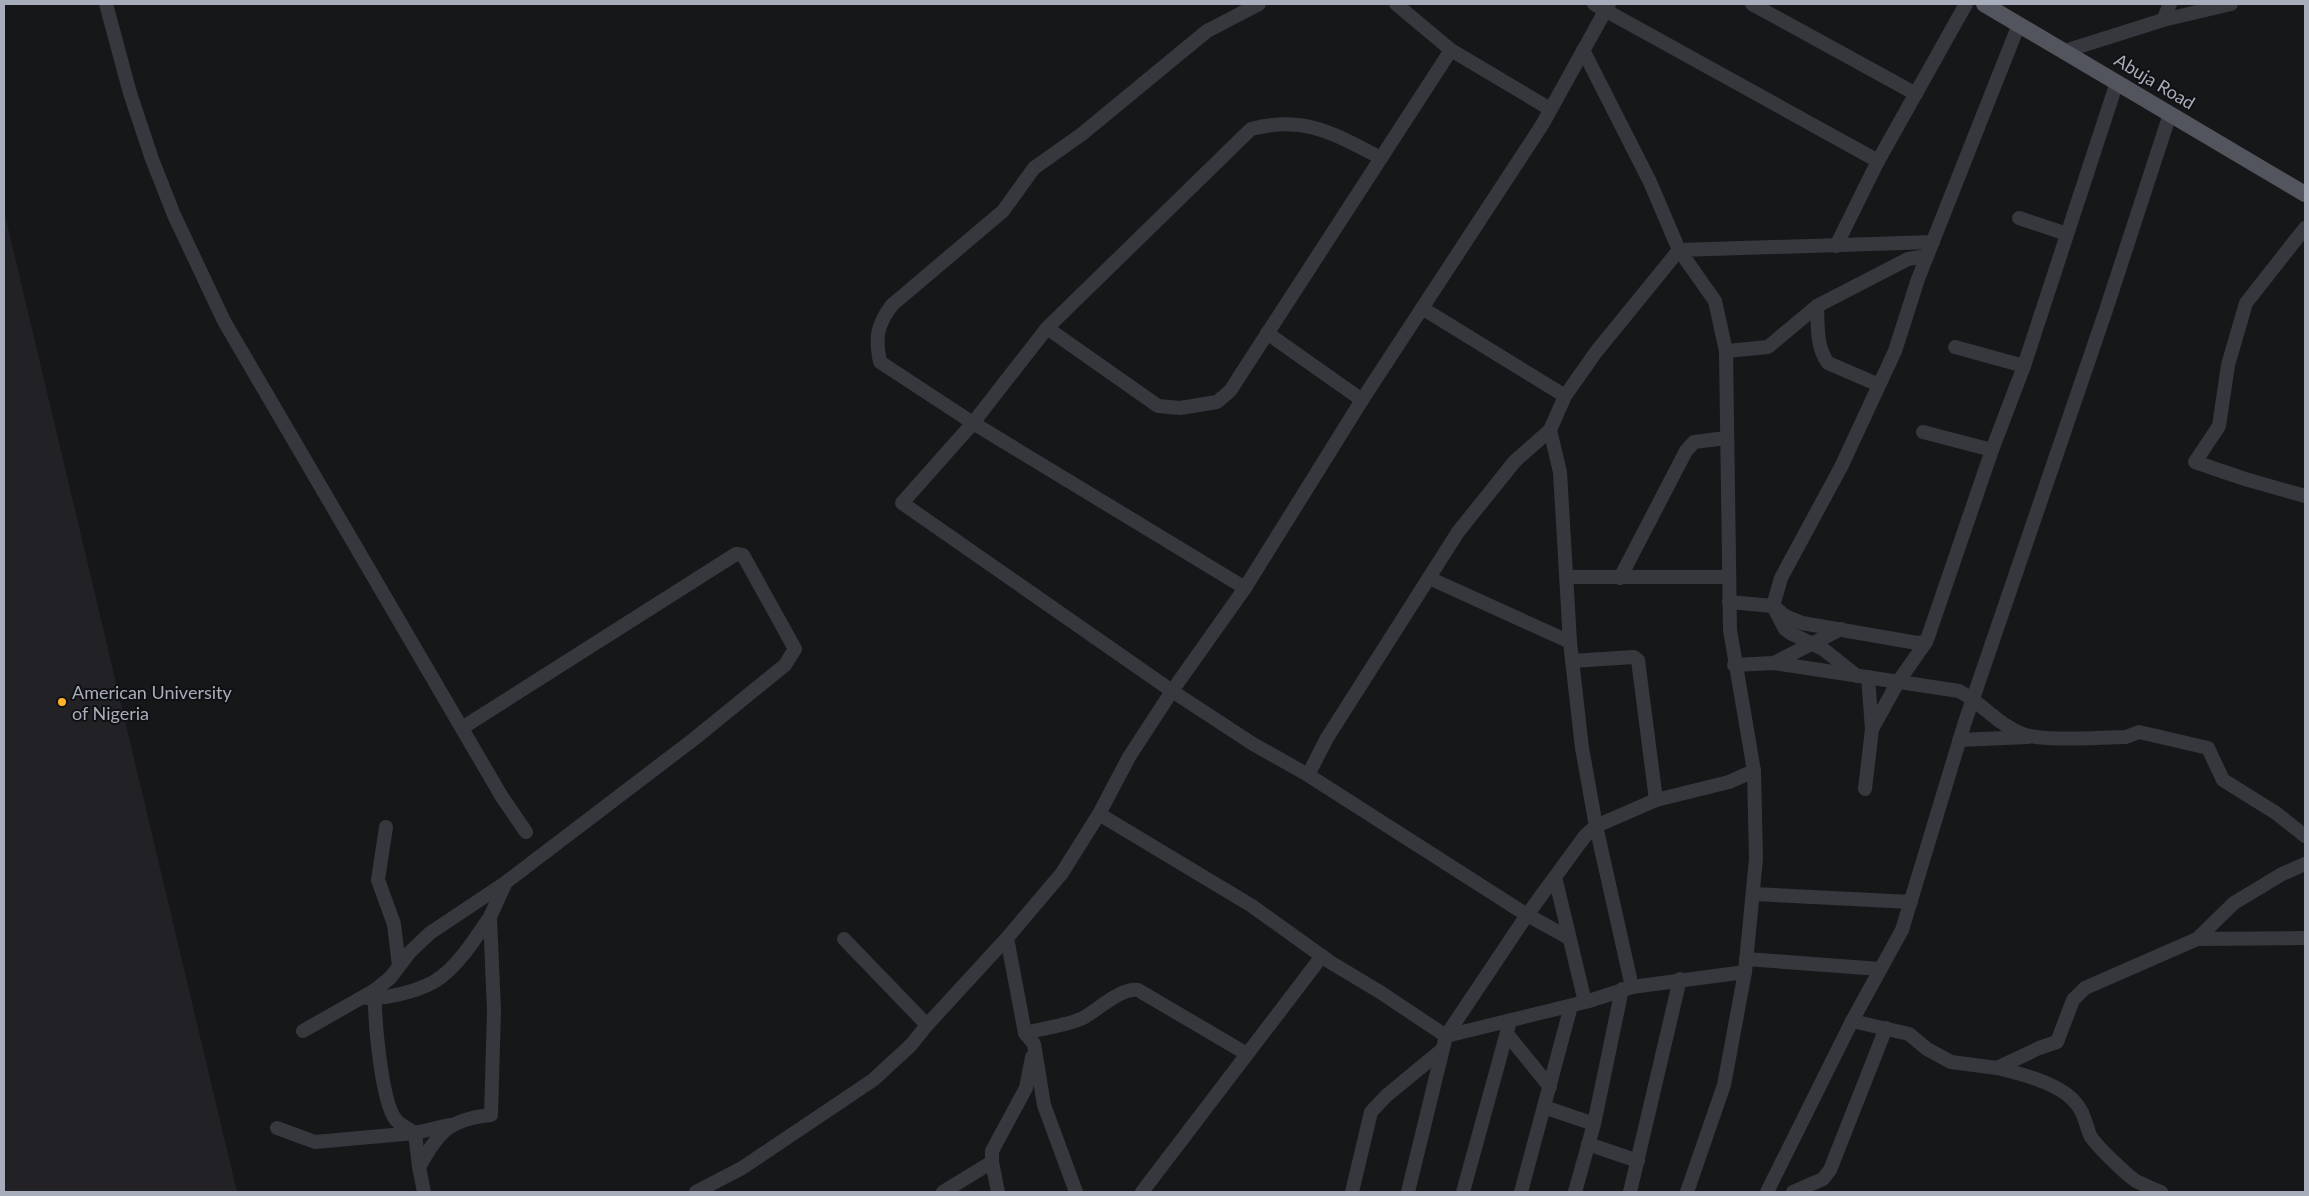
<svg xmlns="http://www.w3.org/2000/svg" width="2309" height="1196" font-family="Lato,sans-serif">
  <rect width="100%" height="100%" fill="#161719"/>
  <polygon fill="#222226" points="4,211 237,1192 4,1192"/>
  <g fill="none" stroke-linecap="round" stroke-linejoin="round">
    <g stroke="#37383e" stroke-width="14">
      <polyline points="106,4 130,93 152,159 174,215 224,321 502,797 526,832"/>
      <polyline points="1396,4 1451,50 1550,109"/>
      <polyline points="1594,4 1878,161"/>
      <polyline points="1752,4 1916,94"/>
      <polyline points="2163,20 2170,4"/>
      <polyline points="1583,50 1650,182 1679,250 1715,301 1726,351 1730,630 1754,771 1756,859 1745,972 1724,1085 1687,1192"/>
      <polyline points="2065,51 2163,20 2231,4"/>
      <path d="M1381,158C1334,134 1306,115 1251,129L1047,328L973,423L902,503L1172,691L1253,744L1308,775L1527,915L1569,938"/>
      <polyline points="2019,218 2067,234"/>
      <polyline points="2305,228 2246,303 2228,365 2219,426 2195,462 2245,479 2305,496"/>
      <polyline points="1836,246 1878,161 1966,4"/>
      <path d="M1817,306C1818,325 1816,347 1828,363L1879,385"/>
      <polyline points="1422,308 1565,396"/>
      <polyline points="1047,328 1158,406 1180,408 1217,402 1230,391 1451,50"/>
      <polyline points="1267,333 1362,400"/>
      <polyline points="1955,347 2024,366"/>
      <polyline points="1726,351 1768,347 1817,306 1908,259 1927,256"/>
      <polyline points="1550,430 1560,472 1570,642 1582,748 1596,826 1632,987"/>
      <polyline points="1923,432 1992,450"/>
      <polyline points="1567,577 1728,577"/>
      <polyline points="1429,578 1570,642"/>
      <polyline points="1620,578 1686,451 1694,442 1726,438"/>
      <path d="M1245,588L973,423L880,362C875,337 877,325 892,305L1003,211L1034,168L1082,134L1207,31L1259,4"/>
      <polyline points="1729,602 1773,606 1785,616 1802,623 1917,643 1926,642"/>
      <polyline points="1572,661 1634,657 1638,660 1656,800"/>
      <polyline points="1774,663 1841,629"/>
      <path d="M1734,665L1774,663L1959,691C1982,703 1998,725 2023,734C2044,742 2100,737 2126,737L2139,732L2208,748L2223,780L2276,813L2305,836"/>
      <polyline points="1857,676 1823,649 1792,634 1785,629 1773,606 1781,578 1841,467 1895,351 1918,279 2019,24"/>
      <polyline points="1872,729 1898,682 1926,642 1929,634 1992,450 2024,366 2117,82"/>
      <polyline points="1959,740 2028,737"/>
      <polyline points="1308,775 1327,738 1458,532 1515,461 1550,430 1565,396 1596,352 1679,250 1933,242"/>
      <polyline points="1865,789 1872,729 1868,677"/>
      <polyline points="1099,814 1252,906 1330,962 1380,992 1446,1036 1589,1001 1632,987 1745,972"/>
      <polyline points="386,827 378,880 394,924 399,966"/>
      <polyline points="1555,877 1585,1002"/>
      <polyline points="1754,894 1911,902"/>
      <polyline points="844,939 927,1025"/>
      <polyline points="2197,939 2234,903 2282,874 2305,864"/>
      <polyline points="1746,959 1880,969"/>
      <path d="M375,990C374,1015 381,1102 396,1120C400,1125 409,1129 415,1133L419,1167"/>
      <path d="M367,998C387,999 425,990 441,977C461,962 476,937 490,917"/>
      <polyline points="1852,1021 1909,1034 1927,1049 1951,1062 1997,1068 2039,1048 2057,1042 2073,1000 2085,988 2197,939 2305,938"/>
      <polyline points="303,1031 375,990 390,978 410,952 430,933 505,883 694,739 785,665 795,649 743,555 736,554 462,728"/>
      <path d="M1025,1033C1043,1028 1066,1026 1083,1018C1099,1009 1120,988 1138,990L1247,1054"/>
      <polyline points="1507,1034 1550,1087"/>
      <path d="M1997,1068C2019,1073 2059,1084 2074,1101C2084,1111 2085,1123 2090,1135C2094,1144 2128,1176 2136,1181C2144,1185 2153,1189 2161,1192"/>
      <polyline points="1544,1107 1594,1124"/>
      <polyline points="277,1128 315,1142 415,1133 449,1125"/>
      <polyline points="1588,1144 1638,1161"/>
      <path d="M424,1192L419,1167C439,1132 449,1119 491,1115L494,1011L490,917L505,884"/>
      <polyline points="696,1192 742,1168 873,1080 911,1045 927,1025 1007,938"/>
      <polyline points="943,1192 992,1162"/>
      <polyline points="998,1192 992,1162 992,1151 1026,1088 1032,1057"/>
      <polyline points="1076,1192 1044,1105 1034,1044 1025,1033 1007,938 1062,873 1099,814 1129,757 1172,691 1245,588 1362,400 1542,125 1609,4"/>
      <polyline points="1142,1192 1322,956"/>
      <polyline points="1352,1192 1371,1112 1386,1096 1443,1049"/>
      <polyline points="1408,1192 1446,1036 1527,915 1585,836 1596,826 1656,800 1729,782 1754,771"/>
      <polyline points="1463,1192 1510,1021"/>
      <polyline points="1521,1192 1571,1006"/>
      <polyline points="1575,1192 1594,1124 1622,989"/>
      <polyline points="1630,1192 1680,979"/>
      <polyline points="1767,1192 1852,1021 1902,930 1965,722 2106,310 2170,114"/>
      <polyline points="1793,1192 1823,1179 1830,1170 1886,1028"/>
    </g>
    <polyline stroke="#53555e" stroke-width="16" points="1984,4 2305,194"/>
  </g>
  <circle fill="#ffb328" stroke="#111114" stroke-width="2" cx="62" cy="702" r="5"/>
  <g text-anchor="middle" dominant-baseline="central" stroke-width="4" stroke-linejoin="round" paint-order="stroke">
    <g font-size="18" fill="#a7adba" stroke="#111114">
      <text transform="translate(2155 81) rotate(31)">Abuja Road</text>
    </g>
    <g font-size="18" fill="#a7adba" stroke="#111114" text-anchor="start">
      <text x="72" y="692">American University<tspan x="72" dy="21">of Nigeria</tspan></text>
    </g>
  </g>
  <rect width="2309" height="1196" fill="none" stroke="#a7adba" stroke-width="10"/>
</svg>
